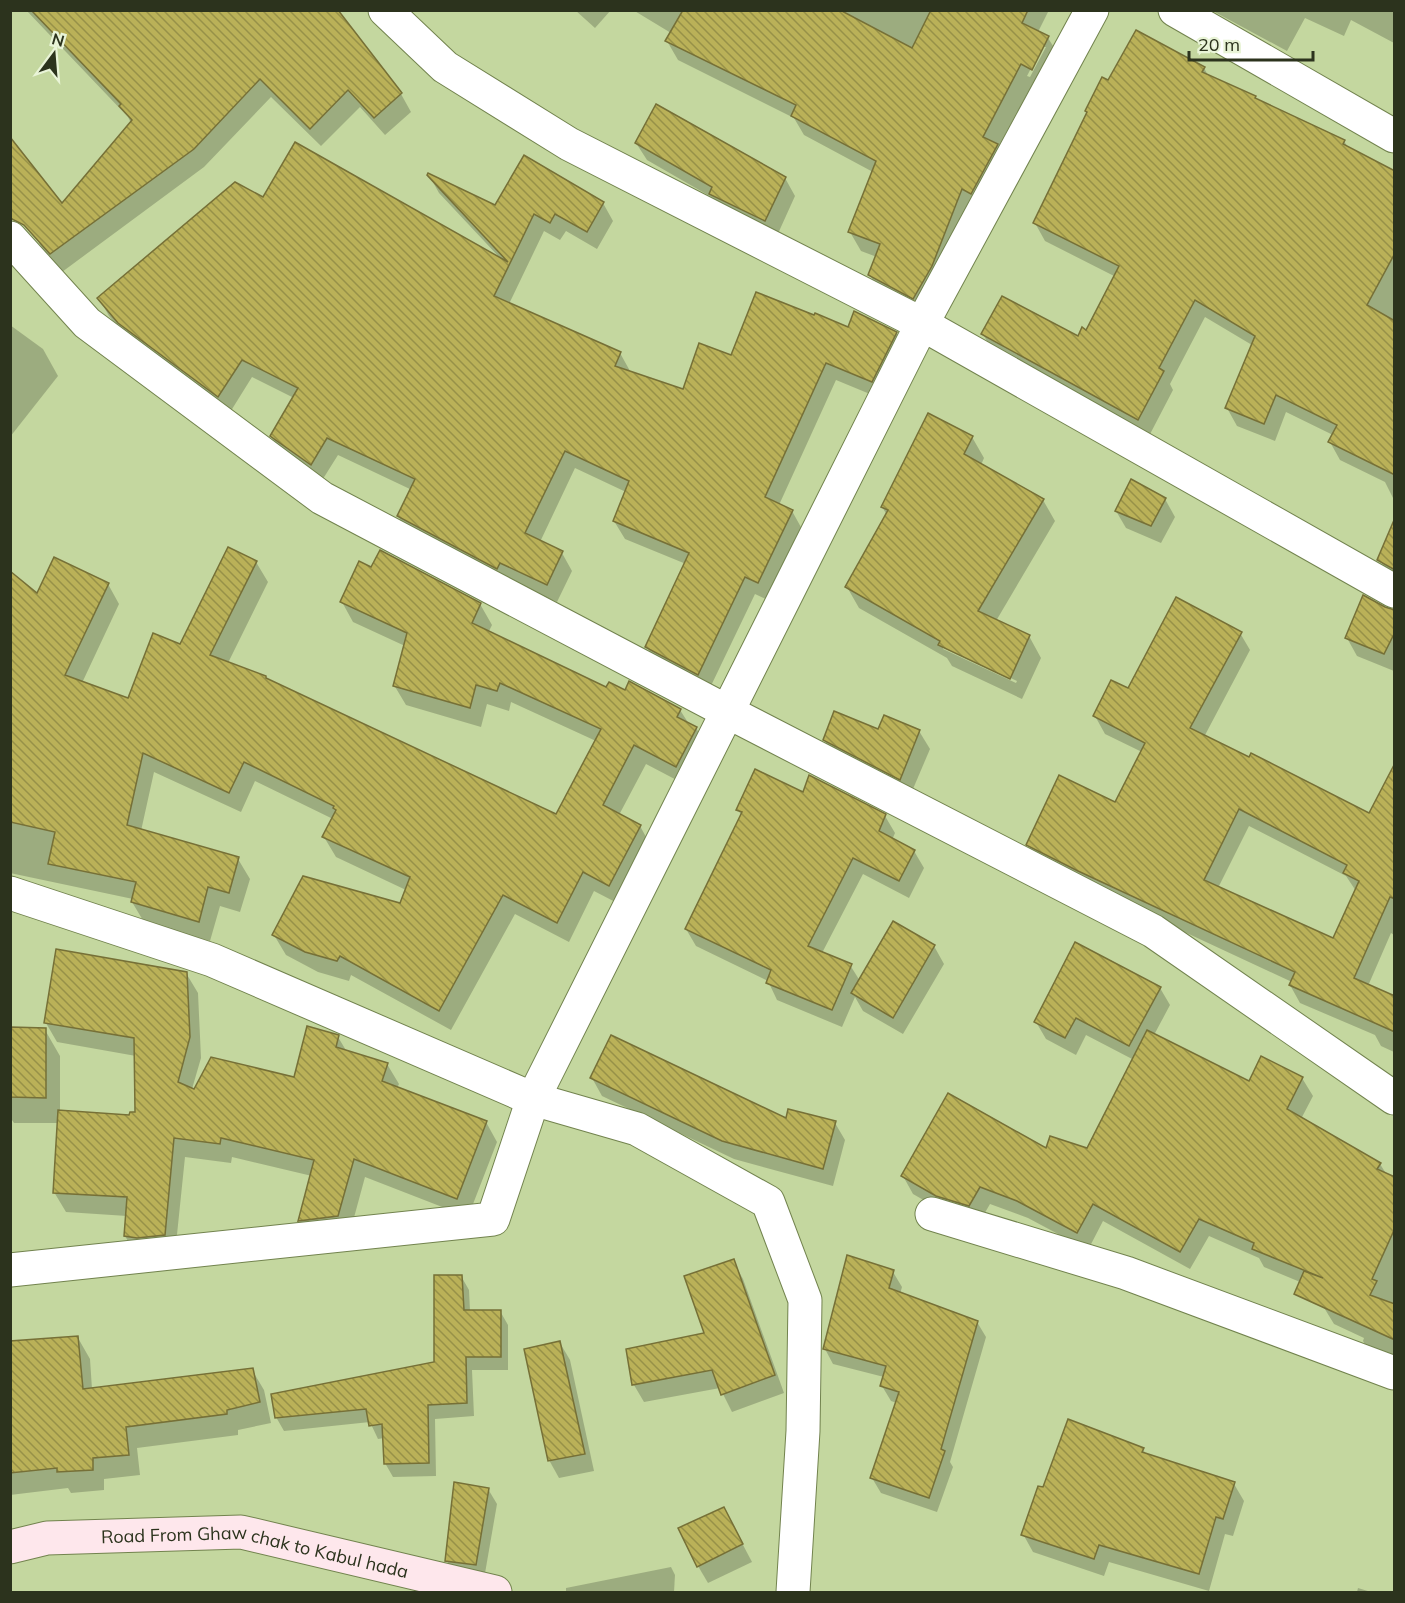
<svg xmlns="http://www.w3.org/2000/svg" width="1405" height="1603" font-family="Mulish,sans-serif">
  <defs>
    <pattern id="building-back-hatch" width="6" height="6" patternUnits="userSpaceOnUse" patternTransform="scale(1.5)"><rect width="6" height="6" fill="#bab158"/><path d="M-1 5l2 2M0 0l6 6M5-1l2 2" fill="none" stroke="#979148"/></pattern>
  </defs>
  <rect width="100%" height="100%" fill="#c4d79f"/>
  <g fill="#0003" fill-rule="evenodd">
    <polygon points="26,10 337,10 401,94 411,112 385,135 360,107 321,146 271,97 204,167 62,272 46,255 38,241 10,205 62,205 131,123 128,117"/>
    <polygon points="575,10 611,10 595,28"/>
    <path d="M633,10H1049L1038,32L1048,38L1060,57L1043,89L1033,83L998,148L1008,165L929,311L881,295L870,275L877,257L861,251L850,232L873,172L804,135L794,118L678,60L667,41L671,33ZM1042,47H1046L1030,77L1027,76Z"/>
    <polygon points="1211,10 1394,10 1394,43 1351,20 1344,36 1305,18 1287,51"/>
    <polygon points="1204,68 1209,77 1344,141 1349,149 1394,173 1394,500 1385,482 1340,460 1330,442 1333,435 1286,412 1275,441 1237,426 1227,408 1252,345 1205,317 1170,384 1173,390 1148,438 993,352 983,334 1078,338 1087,332 1116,277 1045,241 1035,223 1108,82"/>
    <polygon points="636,143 785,178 795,196 776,238 721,212 713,198 647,160"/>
    <polygon points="429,175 495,207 603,203 613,221 597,249 566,231 560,240 544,231 509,304 620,353 630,371 683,391 732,357 849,329 896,333 906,351 882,399 836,380 779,505 792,511 802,529 768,600 755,594 708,692 657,665 647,647 686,564 625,539 614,521 626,492 575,468 540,542 562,553 572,571 557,602 409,534 398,516 412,490 338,455 321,482 282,454 271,436 294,398 252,377 229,414 130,340 109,316 99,298 264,199 500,258 439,193"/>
    <polygon points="10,325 43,349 58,376 10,437"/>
    <path d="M972,437L984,458L981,465L1043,500L1055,521L996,621L1029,636L1041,658L1022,699L952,666L947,658L859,608L847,587L887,515L882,507ZM943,646L1017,681L1016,683L943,649Z"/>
    <polygon points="1165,499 1175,517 1161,543 1126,528 1116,511"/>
    <polygon points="1394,530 1394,581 1390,579 1380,560"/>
    <polygon points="380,552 480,604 492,625 488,633 607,689 625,692 680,710 689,724 696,728 708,748 688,786 646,764 619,815 640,826 651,846 621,905 594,891 569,942 515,914 451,1030 351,975 349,981 318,972 286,955 274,935 401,905 406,890 336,857 324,837 333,819 255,781 241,812 154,772 141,831 238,859 250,879 240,912 220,906 210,941 144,922 132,902 133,899 10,873 10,573 38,595 108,584 119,604 82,683 129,700 256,562 268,582 228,663 265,677 267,680 557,816 596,741 511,702 509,711 487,704 481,727 406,705 394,685 405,646 353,622 342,602 371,569"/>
    <polygon points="1394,611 1394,671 1357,656 1347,638"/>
    <path d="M1240,633L1250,650L1204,737L1370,815L1394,771V935L1391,933L1368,986L1394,998V1052L1381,1046L1375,1035L1300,1003L1290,985L1292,982L1090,888L1038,862L1028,845L1116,804L1142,752L1105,734L1095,716L1128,690ZM1249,826L1346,876L1356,891L1334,940L1218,888Z"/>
    <polygon points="879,731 919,731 930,749 910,796 835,757 824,740"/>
    <polygon points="803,794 885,816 895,833 892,840 914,851 924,868 909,898 863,874 822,953 850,965 860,981 934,946 944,964 903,1034 863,1011 855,997 842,1027 777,1000 768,981 696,946 686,929 742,816 738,810"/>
    <polygon points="186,973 198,993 201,1058 192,1089 296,1079 338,1037 347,1052 387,1064 399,1084 397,1088 486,1122 497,1142 468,1217 365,1177 349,1236 311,1240 300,1221 312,1176 232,1157 231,1163 185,1157 175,1254 137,1256 125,1236 127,1216 66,1212 54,1192 59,1123 14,1123 10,1117 10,1028 45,1030 60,1056 60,1112 131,1117 136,1114 136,1056 57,1042 46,1023"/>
    <polygon points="1160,988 1170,1005 1154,1035 1250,1083 1302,1078 1313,1096 1301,1119 1380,1164 1387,1175 1394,1178 1394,1366 1374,1359 1363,1341 1364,1338 1334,1324 1323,1306 1329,1294 1264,1267 1259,1258 1209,1236 1190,1269 1103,1221 1088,1250 1028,1218 990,1204 979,1223 948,1214 913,1194 903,1176 1047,1150 1088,1150 1134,1060 1086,1035 1076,1055 1046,1039 1036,1022"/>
    <polygon points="592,1078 787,1120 835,1123 845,1140 833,1186 734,1159 602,1096"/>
    <polygon points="733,1261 743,1279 784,1393 732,1412 720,1388 644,1402 634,1385 706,1335"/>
    <polygon points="893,1272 902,1287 900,1294 977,1322 986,1337 950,1462 953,1467 937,1512 881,1493 872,1478 897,1403 891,1401 882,1386 884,1377 833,1364 825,1349"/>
    <polygon points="461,1276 469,1290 470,1311 500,1311 508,1325 508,1370 472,1370 474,1416 435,1419 436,1476 393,1477 385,1463 384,1438 378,1439 370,1422 284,1431 276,1417 436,1363"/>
    <polygon points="78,1338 90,1359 92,1389 252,1370 264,1390 271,1423 238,1430 238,1435 137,1448 140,1475 104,1479 104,1490 71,1493 68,1488 10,1495 10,1343"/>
    <polygon points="560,1343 570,1360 594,1471 559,1478 549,1460"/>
    <polygon points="1143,1449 1146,1455 1234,1484 1244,1501 1233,1536 1225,1534 1209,1591 1109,1562 1104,1576 1033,1552 1023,1534"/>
    <polygon points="488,1489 497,1504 484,1579 455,1575 447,1561"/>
    <polygon points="724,1509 752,1562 708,1583 698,1566"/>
    <polygon points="671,1567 675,1575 674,1592 566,1592 566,1588"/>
    <polygon points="1358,1588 1371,1592 1357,1592"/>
  </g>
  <g fill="url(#building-back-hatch)" stroke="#767037" stroke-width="1.5" fill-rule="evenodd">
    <polygon points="31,10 338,10 402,93 374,118 348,90 310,129 260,79 194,149 50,254 24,225 10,218 10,137 62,203 132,120 119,106 121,104"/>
    <polygon points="683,10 840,10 912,48 931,10 1028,10 1022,23 1049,36 1032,70 1021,64 983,137 998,144 971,194 962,189 932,266 913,299 868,275 880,244 848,232 876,161 791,116 796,105 665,41"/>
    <polygon points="1136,30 1205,67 1202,72 1256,96 1255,98 1345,140 1343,144 1395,171 1395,253 1367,305 1395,321 1395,475 1328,442 1337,425 1276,395 1264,424 1225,408 1255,336 1195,300 1159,368 1164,371 1138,420 981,334 1002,296 1078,336 1082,327 1086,330 1119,266 1033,223 1087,112 1085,111 1102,77 1108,80"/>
    <polygon points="656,104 786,177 765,221 709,194 712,187 635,143"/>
    <polygon points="295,142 508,262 427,175 428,173 495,205 524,155 604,202 587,232 555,214 550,223 534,214 494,296 621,352 615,366 683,389 699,343 731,355 756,292 814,315 815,313 848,327 854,311 897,332 872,382 826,363 765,497 793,510 758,583 745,577 698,675 645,647 689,553 613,521 629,481 565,451 525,533 563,551 547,585 500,563 497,569 397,516 415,479 327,438 311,465 270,436 298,388 242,360 218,397 118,323 97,298 235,182 263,197"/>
    <polygon points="928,413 973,436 964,454 1044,499 978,611 1030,635 1010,679 938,645 940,641 845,587 888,510 881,507"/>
    <polygon points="1131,479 1166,498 1151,526 1115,511"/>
    <polygon points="1394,520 1395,521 1395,570 1377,560"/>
    <polygon points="228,547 257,561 210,655 266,676 266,678 556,814 601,729 500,683 497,691 476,685 470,708 393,686 407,633 340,602 359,561 371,567 380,550 481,603 472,623 606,687 609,682 625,690 629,681 681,709 677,717 697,727 676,767 634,745 603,805 641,825 609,886 583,872 557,923 503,895 439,1011 340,956 337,961 305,952 272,935 303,876 400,903 410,877 322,837 336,810 333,808 334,806 244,762 229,793 143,753 127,825 239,857 229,893 208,887 199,922 131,902 136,882 48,864 55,832 10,822 10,571 37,593 54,557 109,583 65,675 128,698 153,633 180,644"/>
    <polygon points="1363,595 1385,607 1395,610 1395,632 1384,654 1345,638"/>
    <path d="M1176,597L1242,632L1190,728L1249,757L1251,753L1369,813L1395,763V899L1390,897L1354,978L1395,996V1032L1289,985L1295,972L1078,871L1026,845L1059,775L1115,802L1145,743L1093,716L1111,680L1128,688ZM1239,809L1347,865L1343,873L1359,881L1333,938L1204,880Z"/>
    <polygon points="834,711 878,729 884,715 920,730 900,780 823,740"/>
    <polygon points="755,769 803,792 809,775 886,814 879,831 915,850 899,881 853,858 808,946 852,964 832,1010 766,983 771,970 685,929 742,812 736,810"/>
    <polygon points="893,921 935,945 893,1018 851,993"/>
    <polygon points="1075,942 1161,987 1129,1046 1076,1018 1065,1038 1034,1022"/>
    <polygon points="56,949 187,972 190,1037 178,1082 194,1089 211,1057 294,1077 307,1026 339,1035 336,1047 388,1063 382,1081 487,1121 457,1199 354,1159 338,1216 298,1221 314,1160 221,1138 220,1144 174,1138 165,1235 137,1238 124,1236 127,1197 53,1193 58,1110 129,1115 130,1112 135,1112 134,1038 44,1023"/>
    <polygon points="10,1027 46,1028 46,1098 10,1097"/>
    <polygon points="1147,1030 1249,1081 1261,1056 1303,1077 1287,1109 1381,1163 1377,1169 1395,1177 1395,1228 1372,1279 1377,1281 1370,1295 1395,1304 1395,1340 1294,1294 1304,1271 1323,1278 1252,1249 1254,1243 1199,1219 1180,1252 1093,1204 1077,1233 1017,1201 980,1187 969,1206 936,1196 901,1176 948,1093 1046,1148 1050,1136 1087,1148"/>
    <polygon points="611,1035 786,1118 788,1109 836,1121 823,1169 722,1141 590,1078"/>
    <polygon points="847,1255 894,1270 889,1288 978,1321 941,1449 945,1451 929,1498 870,1478 899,1392 880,1386 886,1366 823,1349"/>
    <polygon points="734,1259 775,1375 721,1395 712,1370 632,1385 626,1349 704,1333 684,1276"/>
    <polygon points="434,1275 462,1275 464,1310 501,1310 501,1357 466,1357 467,1403 428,1405 429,1463 384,1464 382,1424 369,1426 366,1409 275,1418 271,1394 434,1362"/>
    <polygon points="78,1336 83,1389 253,1368 260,1402 227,1410 227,1414 126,1427 129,1455 93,1458 93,1470 57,1472 57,1468 10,1473 10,1341"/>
    <polygon points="560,1341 585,1454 548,1461 524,1349"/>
    <polygon points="1068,1419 1144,1448 1142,1452 1235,1482 1223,1519 1216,1517 1199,1574 1099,1545 1094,1559 1021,1535 1038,1486 1043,1487"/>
    <polygon points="454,1482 489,1488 476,1565 445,1561"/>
    <polygon points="724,1507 743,1544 697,1567 678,1528"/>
  </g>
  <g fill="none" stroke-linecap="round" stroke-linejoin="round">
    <g stroke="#72834e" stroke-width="35">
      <g id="street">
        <polyline points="385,10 445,67 569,144 922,324 1394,591"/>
        <polyline points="1175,10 1394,136"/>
        <polyline points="10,238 87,323 322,498 728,712 1153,931 1394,1098"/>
        <polyline points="10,893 212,960 533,1099 637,1129 768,1202 805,1300 803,1431 793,1592"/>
        <polyline points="932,1214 1126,1273 1394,1373"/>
        <polyline points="10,1270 493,1219 533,1099 922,324 1092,10"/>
      </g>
    </g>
    <g stroke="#72834e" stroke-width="35">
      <g id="secondary">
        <path id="s1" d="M10,1547L47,1538L241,1532L495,1592"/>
      </g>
    </g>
    <use href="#street" stroke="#fff" stroke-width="33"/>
    <use href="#secondary" stroke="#fee7ec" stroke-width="33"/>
  </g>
  <g text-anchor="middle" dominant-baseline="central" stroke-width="4.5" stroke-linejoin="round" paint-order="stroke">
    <g font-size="18" fill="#2c331d" stroke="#e9f4d7">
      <text stroke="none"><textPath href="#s1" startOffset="248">Road From Ghaw chak to Kabul hada</textPath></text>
    </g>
  </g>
  <rect width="1405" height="1603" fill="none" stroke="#2c331d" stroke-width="24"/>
  <g transform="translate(54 54) rotate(16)" stroke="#e9f4d7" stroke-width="4.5" paint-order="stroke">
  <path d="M0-4.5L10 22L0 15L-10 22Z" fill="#2c331d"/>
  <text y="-9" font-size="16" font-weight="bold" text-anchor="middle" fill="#2c331d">N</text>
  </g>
  <path d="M1189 51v9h124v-9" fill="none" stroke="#2c331d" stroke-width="3"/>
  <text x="1198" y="51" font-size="18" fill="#2c331d" stroke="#e9f4d7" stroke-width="4.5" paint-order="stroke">20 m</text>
</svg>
